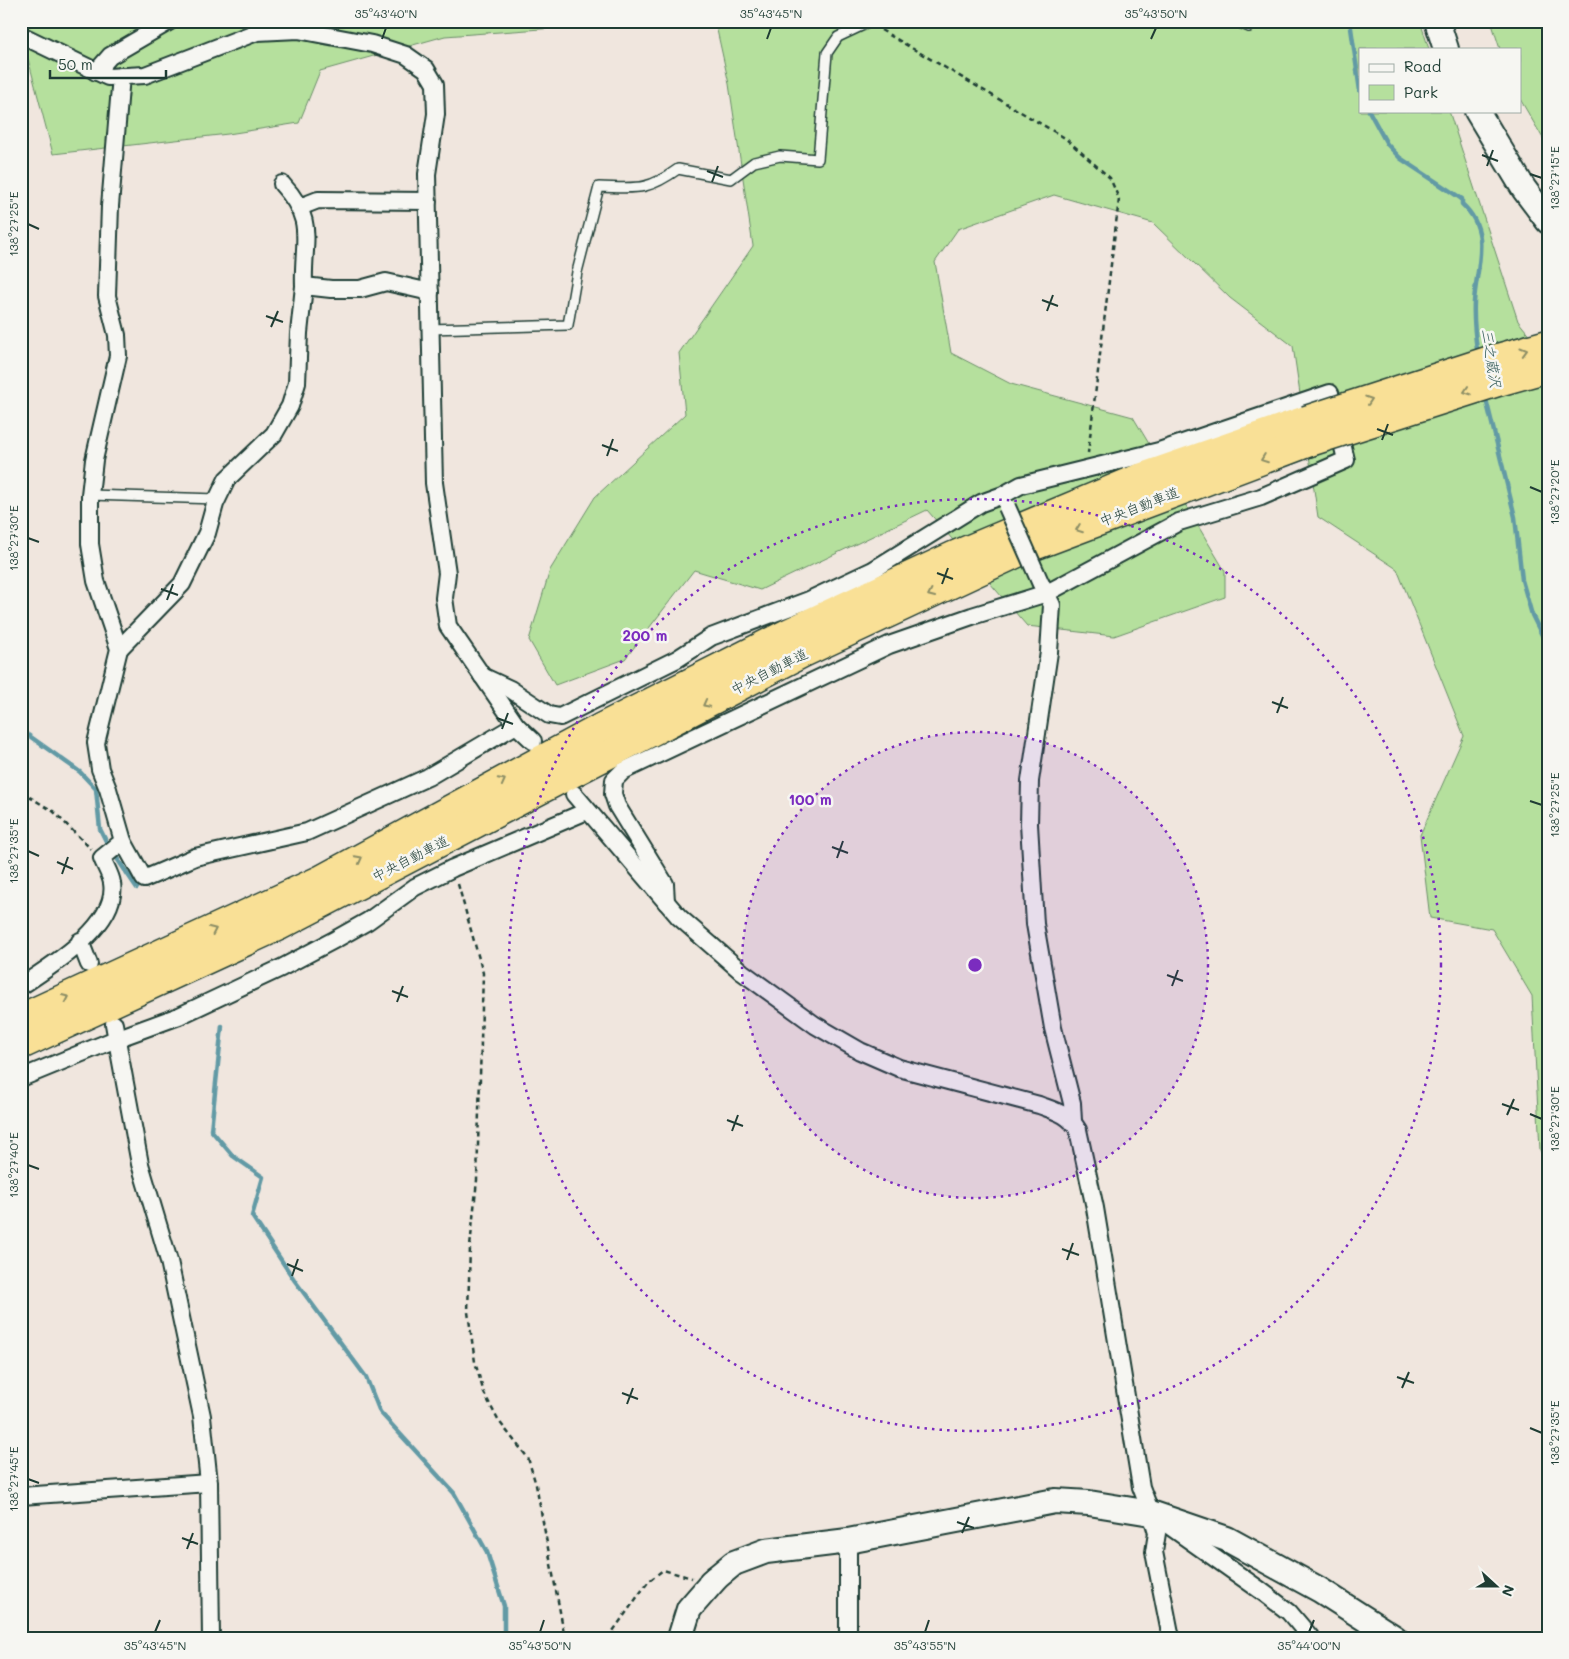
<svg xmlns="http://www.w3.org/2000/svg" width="1569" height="1659" font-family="Mali,'Klee One',sans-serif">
  <rect width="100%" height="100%" fill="#f0e6de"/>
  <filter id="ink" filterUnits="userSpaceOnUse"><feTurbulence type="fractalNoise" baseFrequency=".02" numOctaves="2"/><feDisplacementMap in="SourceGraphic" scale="10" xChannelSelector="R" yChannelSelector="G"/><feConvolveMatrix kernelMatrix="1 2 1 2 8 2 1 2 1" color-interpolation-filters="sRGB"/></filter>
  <g filter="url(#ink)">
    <g fill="#b5e09d" stroke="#6a8e68">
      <polygon points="21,21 651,21 445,36 320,71 299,123 228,134 53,154 21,32"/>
      <polygon points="715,21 1420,21 1429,49 1360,49 1360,111 1449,111 1518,321 1539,347 1548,369 1548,1167 1540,1150 1532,996 1492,929 1430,918 1420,835 1464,736 1397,569 1318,517 1293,346 1230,298 1153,223 1054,195 958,229 935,262 951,353 1011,384 1133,417 1225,571 1225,597 1114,636 1027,626 927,510 760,590 694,570 625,659 555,685 529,640 550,570 595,497 685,414 679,353 753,246 729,84"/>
      <polygon points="1491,21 1548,21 1548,147 1520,99 1520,49 1500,49"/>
    </g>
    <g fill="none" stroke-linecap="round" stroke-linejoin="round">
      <g stroke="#629aa5" stroke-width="4.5">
        <polyline points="1350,21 1360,91"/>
        <path d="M1369,111L1387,144L1400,158L1462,199V204C1493,232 1476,267 1474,302C1473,321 1475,337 1478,356"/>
        <polyline points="1485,395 1515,517 1522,580 1532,615 1548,647"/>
        <polyline points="21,730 80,772 96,789 100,829 109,847"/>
        <polyline points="114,854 137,888"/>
        <polyline points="222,1026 211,1130 233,1156 263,1177 252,1216 295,1281 366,1377 380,1412 454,1493 487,1552 504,1606 504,1638"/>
      </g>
      <g stroke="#1f3d34" stroke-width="12">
        <g id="lane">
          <polyline points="1235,21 1249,27 1257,21"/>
          <path d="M430,329L568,325L577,272L599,187C636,188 646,192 678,169L731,179L754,162L780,156L818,159L827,53L838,37L872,21"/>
          <polyline points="90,495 217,499"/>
        </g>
      </g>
      <g stroke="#1f3d34" stroke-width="20">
        <g id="street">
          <polyline points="21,35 108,77 145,75 257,32 298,30 372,44 406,55 426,69 435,84 436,114 427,174 434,483 447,573 444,598 448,626 516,725 533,741"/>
          <polyline points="96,72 110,56 170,21"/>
          <path d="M282,184C317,222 302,241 304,286"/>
          <polyline points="300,207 318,200 428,201"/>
          <polyline points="1042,585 1052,605 1049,652 1030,781 1029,824 1035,924 1053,1028 1072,1103 1073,1121"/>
          <polyline points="119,649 182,584 207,533 215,504 227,479 274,434 290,406 297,383 299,333 304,286 331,289 360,289 386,282 430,292"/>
          <polyline points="482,676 510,689 549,715 560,717 677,659 711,637 809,600 873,570 981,503 1003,495 1021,485 1159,451 1330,393 1346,460 1261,497 1179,522 1047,593 972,616 889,645 623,771 614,780 613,794 617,806 665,884 666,902"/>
          <path d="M574,794L679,917L742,972L815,1025L860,1051L899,1068L1039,1105C1055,1111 1069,1114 1078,1130L1095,1208L1141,1487L1151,1513L1260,1590L1289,1612L1311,1638"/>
          <polyline points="123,841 144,879 195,857 307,832 428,777 516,725"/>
          <polyline points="80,941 89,964"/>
          <path d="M21,986C51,966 119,925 112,883C111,875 105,866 102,858L123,841L108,789L100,769L96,743L119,649L96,581L90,544V495L94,460L118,356L117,335L107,296L110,206L121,76"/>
          <polyline points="114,1024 140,1164 169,1261 202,1416 209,1483 211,1638"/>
          <polyline points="21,1078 116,1039 179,1016 281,968 336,939 368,921 415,887 453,868 587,811"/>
          <polyline points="21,1496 209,1483"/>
          <polyline points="1151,1513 1157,1533 1154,1552 1171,1638"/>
          <polyline points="848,1638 848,1541"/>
        </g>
      </g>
      <g stroke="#1f3d34" stroke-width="28">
        <g id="secondary">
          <polyline points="1437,21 1446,49"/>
          <polyline points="1477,111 1524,189 1548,221"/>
          <polyline points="711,1582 734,1563 766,1551 848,1541 1055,1501 1089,1503 1151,1513 1227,1539 1320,1590 1395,1638"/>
          <polyline points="680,1638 689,1609 716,1578"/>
        </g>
      </g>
      <g stroke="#1f3d34" stroke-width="31">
        <g id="highway">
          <polyline points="21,1018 320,880 600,728 788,633 953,556 1137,479 1306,420"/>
          <polyline points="21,1045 279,926 801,654 1026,549 1310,442"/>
        </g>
      </g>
      <g stroke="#1f3d34" stroke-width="2.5" stroke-dasharray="5 4" stroke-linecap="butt">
        <polyline points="881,30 1065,138 1110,178 1119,199 1088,453"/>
        <polyline points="21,792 53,811 91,849"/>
        <polyline points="458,884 483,973 477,1180 470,1247 468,1312 475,1362 484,1393 498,1420 528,1458 536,1485 565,1638"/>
        <polyline points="608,1638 648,1582 663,1570 692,1578"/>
      </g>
      <use href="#lane" stroke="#f6f6f2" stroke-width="9"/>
      <use href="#street" stroke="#f6f6f2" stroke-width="16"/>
      <use href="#secondary" stroke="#f6f6f2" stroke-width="24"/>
      <use href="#highway" stroke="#f9e096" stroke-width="28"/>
      <g stroke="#1f3d34" stroke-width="20" stroke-linecap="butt">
        <polyline id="street-bridge" points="1007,507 1041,584"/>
      </g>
      <g stroke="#1f3d34" stroke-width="31" stroke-linecap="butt">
        <g id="highway-bridge">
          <polyline points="1306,420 1487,361 1548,344"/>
          <polyline points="1310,442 1498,382 1548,368"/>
        </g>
      </g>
      <use href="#street-bridge" stroke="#f6f6f2" stroke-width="16"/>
      <use href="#highway-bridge" stroke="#f9e096" stroke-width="28"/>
    </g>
    <defs><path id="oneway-chevron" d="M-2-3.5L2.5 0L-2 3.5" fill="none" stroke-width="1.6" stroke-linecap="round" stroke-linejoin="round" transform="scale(1.25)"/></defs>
    <g stroke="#8c8e65">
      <use href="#oneway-chevron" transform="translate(1524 351) rotate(-16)"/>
      <use href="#oneway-chevron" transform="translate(1467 391) rotate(162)"/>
      <use href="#oneway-chevron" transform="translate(1369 400) rotate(-18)"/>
      <use href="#oneway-chevron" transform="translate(1264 459) rotate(159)"/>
      <use href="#oneway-chevron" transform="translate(1079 529) rotate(159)"/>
      <use href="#oneway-chevron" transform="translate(931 594) rotate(155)"/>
      <use href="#oneway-chevron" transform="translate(706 704) rotate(152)"/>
      <use href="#oneway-chevron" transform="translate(502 781) rotate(-28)"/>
      <use href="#oneway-chevron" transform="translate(359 859) rotate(-28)"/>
      <use href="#oneway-chevron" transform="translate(213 930) rotate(-25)"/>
      <use href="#oneway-chevron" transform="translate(66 998) rotate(-25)"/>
    </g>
  </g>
  <path fill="none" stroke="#1f3d34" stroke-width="2" d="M382,39L386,28M767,39L771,28M1151,39L1156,28M1482,155L1498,161M1487,166L1493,150M707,171L723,177M1530,174L1542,178M712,182L718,166M28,224L39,229M1042,300L1058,306M1047,311L1053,295M266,316L283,322M271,327L278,311M1377,429L1393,435M1382,440L1388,424M602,445L618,451M607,456L613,439M1530,487L1542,492M28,538L39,542M937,573L953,579M942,584L948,568M161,589L178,595M167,600L173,584M1272,702L1288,708M1277,713L1283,697M497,718L513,724M502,729L508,713M1530,801L1542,805M832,847L848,853M28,851L39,856M837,858L843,841M57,862L73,869M62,874L68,857M1167,975L1183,981M1172,986L1178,970M392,991L408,997M397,1002L403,986M1502,1104L1519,1110M1530,1114L1542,1119M1507,1115L1514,1099M727,1120L743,1126M732,1131L738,1115M28,1165L39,1169M1062,1249L1079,1255M1067,1260L1073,1243M287,1264L303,1271M292,1276L298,1259M1397,1377L1414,1383M1402,1388L1409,1372M622,1393L638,1399M627,1404L633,1388M1530,1428L1542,1433M28,1479L39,1483M957,1522L974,1528M962,1533L969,1517M182,1538L198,1544M187,1549L193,1533M155,1632L160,1620M540,1632L544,1620M925,1632L929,1620M1309,1632L1314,1620"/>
  <circle cx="975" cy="965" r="233" fill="#7b2cbf" fill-opacity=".12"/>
  <g fill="none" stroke="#7b2cbf" stroke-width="2.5" stroke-dasharray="2.5 5">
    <circle cx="975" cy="965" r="233"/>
    <circle cx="975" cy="965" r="466"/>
  </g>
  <g text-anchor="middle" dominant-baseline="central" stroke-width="5" stroke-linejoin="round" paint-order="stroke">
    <g font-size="14" fill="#1f3d34" stroke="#f6f6f2">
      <text transform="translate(1139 506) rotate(-21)">中央自動車道</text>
      <text transform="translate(769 671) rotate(-27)">中央自動車道</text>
      <text transform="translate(410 858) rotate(-27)">中央自動車道</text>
    </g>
    <g font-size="15" font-style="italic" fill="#355c5a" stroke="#f6f6f2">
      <text transform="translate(1492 358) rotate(81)">三之蔵沢</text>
    </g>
  </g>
  <circle cx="975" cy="965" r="8" fill="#7b2cbf" stroke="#f6f6f2" stroke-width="2.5"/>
  <g font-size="15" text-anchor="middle" font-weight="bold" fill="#7b2cbf" stroke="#f6f6f2" stroke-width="5" stroke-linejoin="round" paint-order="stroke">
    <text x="645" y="641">200 m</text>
    <text x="810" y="805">100 m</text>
  </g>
  <rect width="1569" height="1659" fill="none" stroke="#f6f6f2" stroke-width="55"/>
  <rect x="1359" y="48" width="162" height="65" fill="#f6f6f2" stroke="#a0aca6"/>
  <rect x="1369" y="64" width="25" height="8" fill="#f6f6f2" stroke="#a0aca6"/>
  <text x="1404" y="72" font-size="15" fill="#1f3d34">Road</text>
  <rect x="1369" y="85" width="25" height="15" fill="#b5e09d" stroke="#a0aca6"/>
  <text x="1404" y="98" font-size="15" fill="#1f3d34">Park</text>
  <g transform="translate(1496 1586) rotate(111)" stroke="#f6f6f2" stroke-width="4" paint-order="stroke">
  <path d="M0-4L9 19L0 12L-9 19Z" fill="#1f3d34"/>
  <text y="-8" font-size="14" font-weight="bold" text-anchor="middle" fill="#1f3d34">N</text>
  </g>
  <path d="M50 70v8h116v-8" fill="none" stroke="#1f3d34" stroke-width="2.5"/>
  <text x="58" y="70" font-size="15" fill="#1f3d34" stroke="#f6f6f2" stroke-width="4" paint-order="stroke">50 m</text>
  <rect x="28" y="28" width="1514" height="1604" fill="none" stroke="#1f3d34" stroke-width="2"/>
  <g font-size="12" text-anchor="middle" fill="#1f3d34">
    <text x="386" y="18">35°43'40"N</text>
    <text x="771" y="18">35°43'45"N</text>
    <text x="1156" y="18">35°43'50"N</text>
    <text transform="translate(1555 178) rotate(-90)" y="4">138°27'15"E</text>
    <text transform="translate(14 224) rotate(-90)" y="4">138°27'25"E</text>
    <text transform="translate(1555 492) rotate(-90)" y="4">138°27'20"E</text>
    <text transform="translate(14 538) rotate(-90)" y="4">138°27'30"E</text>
    <text transform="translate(1555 805) rotate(-90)" y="4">138°27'25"E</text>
    <text transform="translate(14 851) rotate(-90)" y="4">138°27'35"E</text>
    <text transform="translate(1555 1119) rotate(-90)" y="4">138°27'30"E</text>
    <text transform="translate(14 1165) rotate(-90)" y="4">138°27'40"E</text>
    <text transform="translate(1555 1433) rotate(-90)" y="4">138°27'35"E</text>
    <text transform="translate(14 1479) rotate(-90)" y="4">138°27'45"E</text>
    <text x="155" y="1650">35°43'45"N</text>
    <text x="540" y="1650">35°43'50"N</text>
    <text x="925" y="1650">35°43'55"N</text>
    <text x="1309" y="1650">35°44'00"N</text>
  </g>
</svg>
